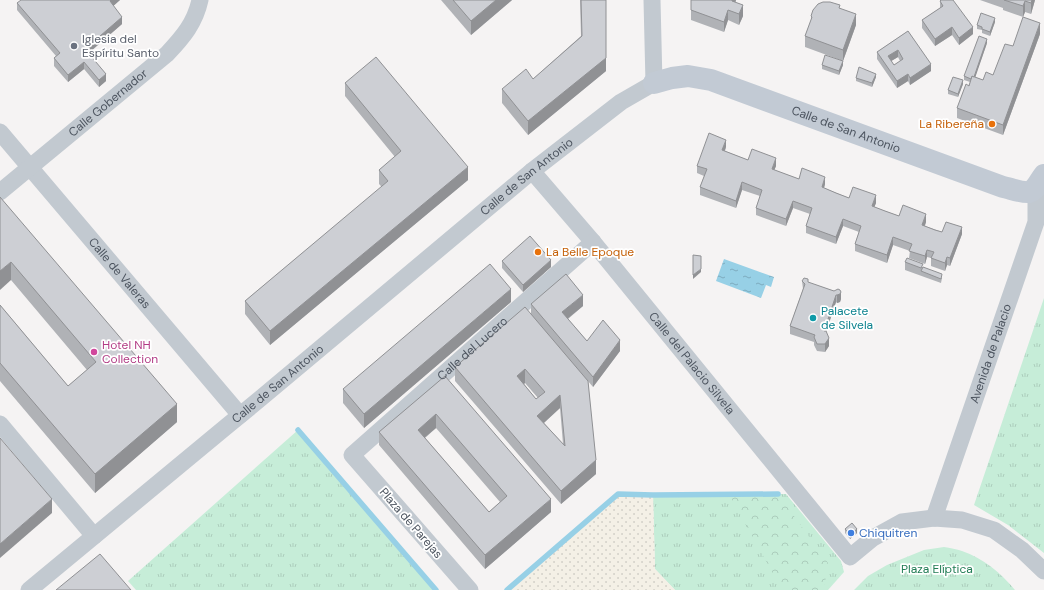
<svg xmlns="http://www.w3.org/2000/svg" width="1044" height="590" font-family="'DM Sans',sans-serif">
  <defs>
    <pattern id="grass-tufts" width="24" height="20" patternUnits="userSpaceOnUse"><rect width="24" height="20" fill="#c6edd8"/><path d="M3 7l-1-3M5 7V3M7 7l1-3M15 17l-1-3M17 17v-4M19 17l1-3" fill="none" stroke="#accdbc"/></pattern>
    <pattern id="forest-crowns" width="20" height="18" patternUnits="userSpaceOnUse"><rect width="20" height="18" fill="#c6edd8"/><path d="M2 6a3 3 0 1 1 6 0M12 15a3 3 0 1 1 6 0" fill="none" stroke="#accdbc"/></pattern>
    <pattern id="sand-dots" width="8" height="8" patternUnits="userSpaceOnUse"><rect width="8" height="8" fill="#f4f0e6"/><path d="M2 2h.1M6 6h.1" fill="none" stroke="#d3d0c8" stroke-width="1.8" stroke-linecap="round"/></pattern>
    <pattern id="water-ripples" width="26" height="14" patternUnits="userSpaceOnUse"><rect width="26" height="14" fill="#97d0e6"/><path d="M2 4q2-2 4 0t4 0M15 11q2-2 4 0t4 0" fill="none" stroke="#7dabbe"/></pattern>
  </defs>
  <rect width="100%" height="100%" fill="#f5f3f3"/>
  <g fill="url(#grass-tufts)">
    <polygon points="1044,298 1044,553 1008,525 974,505"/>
    <polygon points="298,430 436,590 136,590 128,581"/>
    <polygon points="786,494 841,561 844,572 828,590 675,590 655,569 653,495"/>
    <path d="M944,547C950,548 957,549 962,551C983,558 1001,573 1015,590H854L868,576L887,565L924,550Z"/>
  </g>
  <polygon fill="url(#forest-crowns)" points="729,494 778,494 828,563 824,590 782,590"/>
  <polygon fill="url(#sand-dots)" points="618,494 653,495 655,569 675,590 507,590"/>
  <polygon fill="url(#water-ripples)" points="724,259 774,277 771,287 766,285 761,298 716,281"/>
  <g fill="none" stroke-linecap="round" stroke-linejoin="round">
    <g stroke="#97d0e6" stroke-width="5.5">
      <polyline points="298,430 436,590"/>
      <polyline points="507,590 618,494 653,495 778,494"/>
    </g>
    <g stroke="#c2c9d0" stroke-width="17">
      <path id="s1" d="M0,132L240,415"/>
      <path id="s2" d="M532,171L593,242L850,557L873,538L902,522L934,518L962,520L994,530L1022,550L1044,571"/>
      <path id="s3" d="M0,192L167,54C183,37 195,23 200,0"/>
      <polyline points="0,424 94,536"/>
      <path id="s4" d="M934,518L1036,222V187L1044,191"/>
      <path id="s5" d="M29,590L227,426L261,398L532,171L621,102L654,83L652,0"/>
      <path id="s6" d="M470,590L352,455L593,242"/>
    </g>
    <path stroke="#c2cad4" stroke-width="22" id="s7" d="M654,83L672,78L688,76L711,80L1003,187C1009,188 1022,193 1029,192C1036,190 1040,180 1044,175"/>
  </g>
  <g fill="#b0b2b6" fill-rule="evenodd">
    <polygon points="120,0 113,6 122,24 89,53 106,81 99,87 84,69 68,82 54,66 54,58 56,56 17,10 17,3"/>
    <polygon points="441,0 512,0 471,35"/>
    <polygon points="580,0 606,0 606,71 528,135 502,103 502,89 533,79 581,36"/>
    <polygon points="691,0 736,0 735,3 743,16 739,25 728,20 724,32 691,20"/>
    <polygon points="980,0 1035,0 1031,14 1025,12 1023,17 1003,10 1003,8"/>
    <polygon points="940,1 973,34 959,45 952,35 935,46 922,28 922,20 940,8"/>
    <polygon points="840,8 856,25 843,61 805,47 805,36 811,21 811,16"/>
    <polygon points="995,22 990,36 982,33 982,30 977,29 977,25"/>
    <path d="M908,31L931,71L910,85L908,81L897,88L877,59V52ZM898,57L900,61L894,65L891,61Z"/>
    <polygon points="1040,34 1003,135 957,118 957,108 970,82 964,80 964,76 987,43 975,77 983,80 993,75 1013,46"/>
    <polygon points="822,65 843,65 839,75 822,69"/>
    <polygon points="876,77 872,87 856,81 856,78"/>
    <polygon points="345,83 468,180 270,345 245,314 245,301 382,187 379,184 379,170 395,157 345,96"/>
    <polygon points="963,84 958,97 948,94 948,90"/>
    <polygon points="726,147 725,151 748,160 776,166 774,170 799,179 825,184 824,188 849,198 876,203 874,207 899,216 926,222 925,226 942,232 962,234 950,266 947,265 945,271 931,266 931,258 927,257 925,264 909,258 910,251 893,245 887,263 855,251 855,244 859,232 843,226 836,244 806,233 806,226 810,214 793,208 786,226 756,215 756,208 760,196 742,190 736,208 700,195 700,187 704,176 697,173 697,166"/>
    <polygon points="0,197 177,422 95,493 0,381 0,305 68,386 87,370 11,280"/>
    <polygon points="502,261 551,267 523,292 502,268"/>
    <polygon points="905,262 923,267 942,278 941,283 905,270"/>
    <polygon points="802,281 834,291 841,299 840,302 837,303 836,302 826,332 829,346 825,352 817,351 814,345 814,342 790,334 790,326 803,289"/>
    <polygon points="511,302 364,428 343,403 343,389"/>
    <path d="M531,304L583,306L568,319L587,341L620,351L593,387L588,381L596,474L561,504L455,381V367L531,314ZM525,383L538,398L536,399L524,384ZM560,408L563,444L544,423Z"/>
    <path d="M445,376L551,512L485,569L379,445V432ZM436,428L500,502L489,512L425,438Z"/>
    <polygon points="845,529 857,533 850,539 845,533"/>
  </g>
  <g fill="#909194">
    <polygon points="111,0 120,0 110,9 110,1"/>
    <polygon points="496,0 512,0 471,35 471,21"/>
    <polygon points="732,0 736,0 732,12"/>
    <polygon points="1032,0 1035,0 1031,14 1031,3"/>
    <polygon points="1025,1 1025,12 1023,17 1023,6"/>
    <polygon points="743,5 743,16 739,25 739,14"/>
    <polygon points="728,10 728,20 724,32 724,22"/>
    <polygon points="856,14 856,25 843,61 843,50"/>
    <polygon points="122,17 122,24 85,56 85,49"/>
    <polygon points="995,18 995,22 990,36 990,32"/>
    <polygon points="1040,23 1040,34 1003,135 1003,125"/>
    <polygon points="952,27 952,35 935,46 935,39"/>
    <polygon points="973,27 973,34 959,45 959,38"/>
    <polygon points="987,39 987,43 973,84 973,80"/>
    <polygon points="898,50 898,57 888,63 888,56"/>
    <polygon points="606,58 606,71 528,135 528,121"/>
    <polygon points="843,61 843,65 839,75 839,71"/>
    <polygon points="84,62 84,69 68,82 68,75"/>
    <polygon points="931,64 931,71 910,85 910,78"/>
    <polygon points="106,74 106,81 99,87 99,80"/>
    <polygon points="876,74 876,77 872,87 872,83"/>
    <polygon points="908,74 908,81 897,88 897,81"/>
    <polygon points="963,80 963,84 958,97 958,94"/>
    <polygon points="726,140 726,147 722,157 722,150"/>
    <polygon points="776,158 776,166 772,176 772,169"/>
    <polygon points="468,167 468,180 270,345 270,331"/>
    <polygon points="825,177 825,184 822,195 822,187"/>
    <polygon points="742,182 742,190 736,208 736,201"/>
    <polygon points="876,195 876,203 872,213 872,206"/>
    <polygon points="793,201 793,208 786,226 786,219"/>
    <polygon points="926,214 926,222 922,232 922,225"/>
    <polygon points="843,219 843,226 836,244 836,237"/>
    <polygon points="962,227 962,234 950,266 950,258"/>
    <polygon points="893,237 893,245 887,263 887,255"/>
    <polygon points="927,250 927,257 925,264 925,256"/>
    <polygon points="947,257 947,265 945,271 945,263"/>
    <polygon points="551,260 551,267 523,292 523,285"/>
    <polygon points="11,262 11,280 0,290 0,271"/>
    <polygon points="701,269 701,272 693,279 693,275"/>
    <polygon points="511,289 511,302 364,428 364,414"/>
    <polygon points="841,292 841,299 840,302 837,303 837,295"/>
    <polygon points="583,295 583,306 562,323 562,312"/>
    <polygon points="836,295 836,302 824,338 824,331"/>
    <polygon points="829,338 829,346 825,352 825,344"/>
    <polygon points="620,340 620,351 593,387 593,377"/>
    <polygon points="525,369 525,383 517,390 517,376"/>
    <polygon points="560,395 560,408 537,429 537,416"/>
    <polygon points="177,404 177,422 95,493 95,474"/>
    <polygon points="436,414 436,428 418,443 418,430"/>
    <polygon points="596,460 596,474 561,504 561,491"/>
    <polygon points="52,499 52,513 0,558 0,544"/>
    <polygon points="551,499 551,512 485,569 485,555"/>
    <polygon points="857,529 857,533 850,539 850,535"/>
  </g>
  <g fill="#cdcfd4" stroke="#909194" fill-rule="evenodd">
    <polygon points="21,0 111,0 110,1 122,17 85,49 106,74 99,80 84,62 68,75 54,58 60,53 17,3"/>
    <polygon points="453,0 496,0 471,21"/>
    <polygon points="581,0 606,0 606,58 528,121 502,89 526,69 533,79 582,36"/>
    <polygon points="691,0 732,0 732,1 743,5 739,14 728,10 724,22 691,10"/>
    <polygon points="941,0 953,0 973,27 959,38 952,27 935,39 922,20 943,6 940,1"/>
    <polygon points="1004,0 1032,0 1031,3 1025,1 1023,6"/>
    <polygon points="823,2 830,2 840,5 839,8 856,14 843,50 805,36 812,17 811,16 813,10 818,4"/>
    <polygon points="981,13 995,18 990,32 982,29 982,27 977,25"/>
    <polygon points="1023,17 1040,23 1003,125 957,108 966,84 969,86 972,76 983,80 986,72 993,75 1005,44 1013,46"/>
    <path d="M908,31L931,64L910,78L908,74L897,81L877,52ZM898,50L903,59L894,65L888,56Z"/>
    <polygon points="979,36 987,39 974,77 972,76 971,79 964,76"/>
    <polygon points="825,55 843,61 839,71 822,65"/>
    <polygon points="376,57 468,167 270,331 245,301 388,181 379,170 401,151 345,83"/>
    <polygon points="859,67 876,74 872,83 856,78"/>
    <polygon points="953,77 963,80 958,94 948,90"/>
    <polygon points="709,133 726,140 722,150 748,160 752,149 776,158 772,169 799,179 802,168 825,177 822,187 836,193 849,198 853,187 876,195 872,206 885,211 899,216 903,205 926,214 922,225 935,230 942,232 946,222 962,227 950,258 947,257 945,263 931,258 934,252 927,250 925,256 909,251 912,244 893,237 887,255 855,244 861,226 843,219 836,237 806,226 812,208 793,201 786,219 756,208 762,190 742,182 736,201 700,187 707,169 697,166"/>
    <polygon points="0,197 177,404 95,474 0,363 0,305 68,386 96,362 11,262 0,271"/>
    <polygon points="530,236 551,260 523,285 502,261"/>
    <polygon points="693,255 701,256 701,269 693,275"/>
    <polygon points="907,258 923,264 921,268 905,262"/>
    <polygon points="490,264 511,289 364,414 343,389"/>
    <polygon points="923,267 942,274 941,279 921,271"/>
    <polygon points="566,274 583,295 562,312 587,341 603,320 620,340 593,377 531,304"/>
    <polygon points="804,278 808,279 808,282 834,291 838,289 840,290 841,292 840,294 837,295 836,295 824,331 826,331 829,338 825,344 817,344 814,337 815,335 790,326 805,284 802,281"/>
    <path d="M525,307L588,381L596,460L561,491L455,367ZM525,369L545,392L536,399L517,376ZM560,395L565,446L537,416Z"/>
    <path d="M445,376L551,499L485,555L379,432ZM436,414L507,496L489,512L418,430Z"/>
    <polygon points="0,438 52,499 0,544"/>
    <polygon points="852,523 857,529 850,535 845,529"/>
    <polygon points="100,554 131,590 56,590"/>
  </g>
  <circle fill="#6b7280" stroke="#fff" stroke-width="1.5" cx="74" cy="46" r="4"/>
  <g fill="#e8710a" stroke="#fff" stroke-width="1.5">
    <circle cx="992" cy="124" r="4"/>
    <circle cx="538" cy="252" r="4"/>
  </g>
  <circle fill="#0f9aa8" stroke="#fff" stroke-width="1.5" cx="813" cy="318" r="4"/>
  <circle fill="#d1479c" stroke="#fff" stroke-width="1.5" cx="94" cy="352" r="4"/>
  <circle fill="#3f7fe0" stroke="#fff" stroke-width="1.5" cx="851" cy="533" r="4"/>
  <g text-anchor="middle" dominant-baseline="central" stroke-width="3.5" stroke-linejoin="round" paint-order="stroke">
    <g font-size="12" fill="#5b616d" stroke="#fff" text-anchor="start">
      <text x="82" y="39">Iglesia del<tspan x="82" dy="14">Espíritu Santo</tspan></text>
    </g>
    <g font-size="12" fill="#4c545f" stroke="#fff">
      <text stroke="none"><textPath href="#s3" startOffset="140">Calle Gobernador</textPath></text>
      <text stroke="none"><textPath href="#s7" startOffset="202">Calle de San Antonio</textPath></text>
      <text stroke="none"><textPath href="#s5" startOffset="647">Calle de San Antonio</textPath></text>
      <text stroke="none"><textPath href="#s1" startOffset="185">Calle de Valeras</textPath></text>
      <text stroke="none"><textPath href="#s6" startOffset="340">Calle del Lucero</textPath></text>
      <text stroke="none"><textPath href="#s4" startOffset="174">Avenida de Palacio</textPath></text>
      <text stroke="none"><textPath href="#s2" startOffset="250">Calle del Palacio Silvela</textPath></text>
      <text stroke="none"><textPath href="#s5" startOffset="323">Calle de San Antonio</textPath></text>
      <text transform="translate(411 523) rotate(49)">Plaza de Parejas</text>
    </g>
    <g font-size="12" fill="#c56008" stroke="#fff" text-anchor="end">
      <text x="984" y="124">La Ribereña</text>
      <text x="546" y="252" text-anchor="start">La Belle Epoque</text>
    </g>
    <g font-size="12" fill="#0d838f" stroke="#fff" text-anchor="start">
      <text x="821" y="311">Palacete<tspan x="821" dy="14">de Silvela</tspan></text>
    </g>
    <g font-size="12" fill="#b23c85" stroke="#fff" text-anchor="start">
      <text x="102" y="345">Hotel NH<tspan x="102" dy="14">Collection</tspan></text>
    </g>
    <g font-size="12" fill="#366cbe" stroke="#fff" text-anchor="start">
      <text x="859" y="533">Chiquitren</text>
    </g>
    <g font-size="12" fill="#207c54" stroke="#fff">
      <text x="937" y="569">Plaza Elíptica</text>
    </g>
  </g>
</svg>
